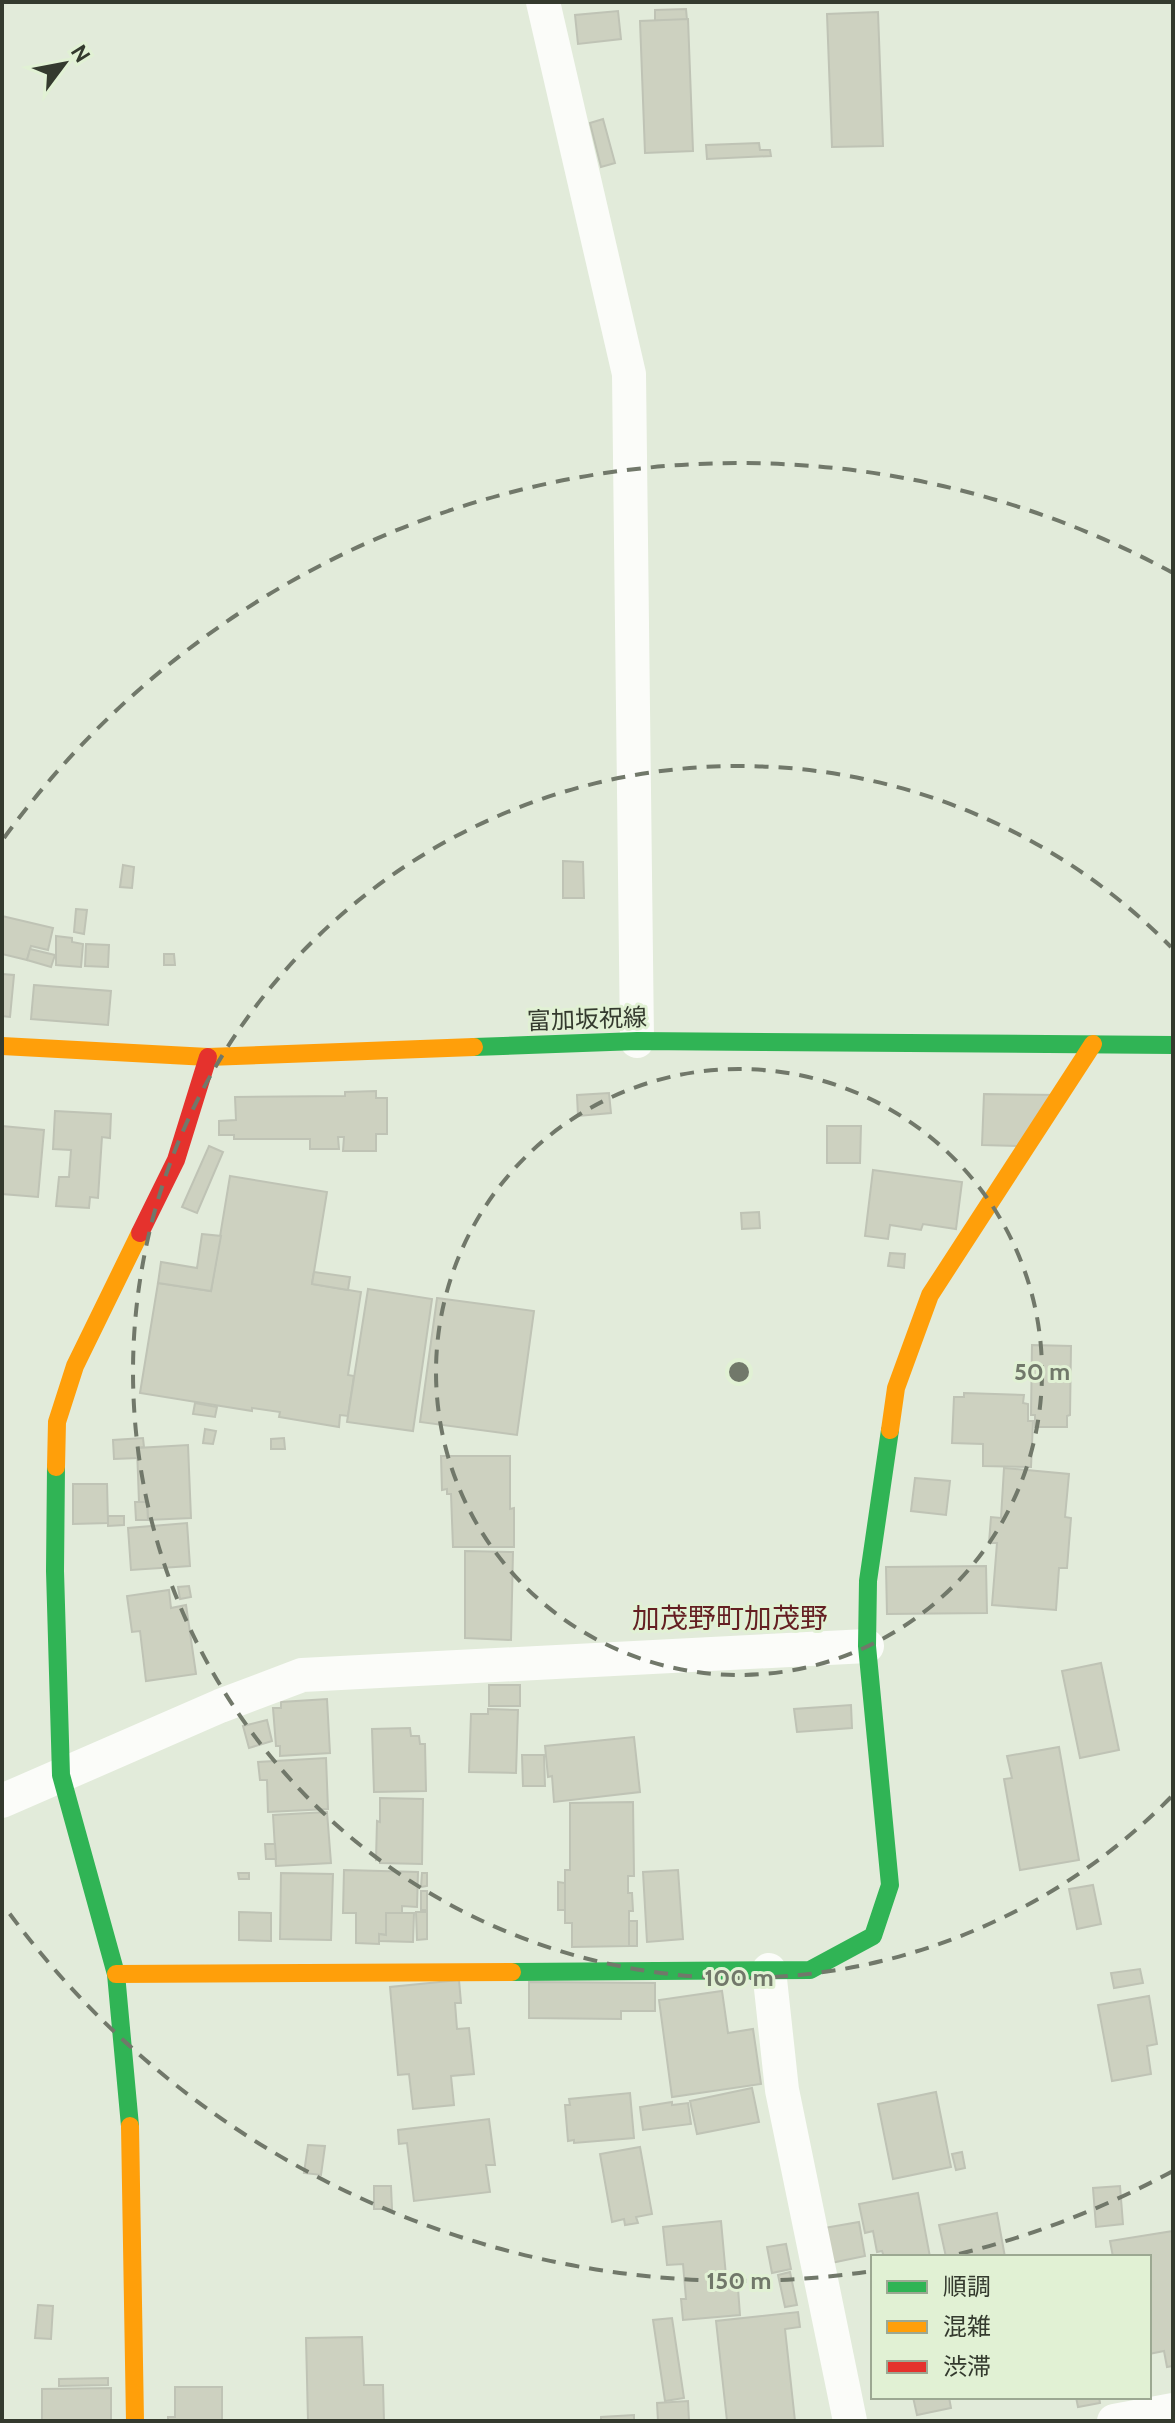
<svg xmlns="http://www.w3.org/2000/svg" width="1175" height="2423" font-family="Cabin,'Noto Sans JP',sans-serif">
  <rect width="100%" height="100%" fill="#e2ebda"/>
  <g fill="#cdd1c0" stroke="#bfc3b5" stroke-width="2">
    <polygon points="686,9 687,20 655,21 655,10"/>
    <polygon points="618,11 621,39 578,44 575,15"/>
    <polygon points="878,12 883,146 832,147 827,14"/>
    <polygon points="688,19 693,151 645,153 640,21"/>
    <polygon points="603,119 615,163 601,167 590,123"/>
    <polygon points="759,143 760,150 770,150 771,156 707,159 706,145"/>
    <polygon points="563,861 583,862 584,898 563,898"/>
    <polygon points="123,865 134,867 132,888 120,887"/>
    <polygon points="76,909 87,910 84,934 74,932"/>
    <polygon points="2,916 53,928 48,950 31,946 27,960 2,954"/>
    <polygon points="56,936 72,938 72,942 83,944 81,967 56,965"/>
    <polygon points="86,944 109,945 108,967 85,966"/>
    <polygon points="30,949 55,955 51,967 27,960"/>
    <polygon points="164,954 174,954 175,965 164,965"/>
    <polygon points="2,974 14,975 10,1017 2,1016"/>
    <polygon points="34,985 111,991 108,1025 31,1019"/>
    <polygon points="376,1091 376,1098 387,1098 387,1134 376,1134 376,1151 343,1151 344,1137 338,1137 339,1149 310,1149 310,1139 234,1139 234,1135 219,1135 219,1121 236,1120 235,1097 345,1096 345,1092"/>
    <polygon points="609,1093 611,1113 578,1116 577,1095"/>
    <polygon points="984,1094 1058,1095 1021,1146 982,1145"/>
    <polygon points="55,1111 111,1114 110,1138 102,1137 98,1198 90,1197 89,1208 56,1206 59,1177 69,1177 71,1150 53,1149"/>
    <polygon points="2,1126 44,1130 38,1197 2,1194"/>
    <polygon points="827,1126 861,1126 860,1163 827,1163"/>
    <polygon points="209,1146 223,1152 197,1213 182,1207"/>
    <polygon points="873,1170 962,1182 956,1229 923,1224 921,1230 890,1225 888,1239 865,1236"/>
    <polygon points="230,1176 327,1192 312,1284 361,1292 348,1375 354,1376 348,1416 340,1415 339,1427 279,1417 280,1412 252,1408 252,1411 140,1393 158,1283 211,1291"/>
    <polygon points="759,1212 760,1228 742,1229 741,1213"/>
    <polygon points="202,1234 221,1236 211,1291 158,1283 161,1262 197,1268"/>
    <polygon points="890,1253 905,1254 904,1268 888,1266"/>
    <polygon points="314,1272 350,1277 348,1290 312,1284"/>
    <polygon points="368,1289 432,1299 413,1431 347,1422"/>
    <polygon points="437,1298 534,1311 517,1435 420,1422"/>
    <polygon points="1032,1345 1071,1346 1070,1415 1067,1416 1067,1427 1035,1427 1035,1415 1031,1415"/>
    <polygon points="964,1393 1024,1395 1023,1403 1028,1404 1028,1421 1033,1421 1031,1467 983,1466 983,1444 952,1443 954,1397 964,1397"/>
    <polygon points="195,1403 217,1407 215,1417 193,1414"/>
    <polygon points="205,1429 216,1431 213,1444 203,1443"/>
    <polygon points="143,1438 144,1447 137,1448 138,1458 114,1459 113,1440"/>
    <polygon points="284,1438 285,1449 271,1449 271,1439"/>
    <polygon points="188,1445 191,1518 148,1520 147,1502 139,1502 137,1448"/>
    <polygon points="441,1456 510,1456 510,1509 514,1508 514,1547 453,1547 451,1494 447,1494 447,1489 442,1490"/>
    <polygon points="1004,1468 1069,1474 1065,1517 1071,1518 1067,1568 1059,1568 1056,1610 992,1605 997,1543 989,1543 991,1517 1001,1518"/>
    <polygon points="915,1478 950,1481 946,1515 911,1511"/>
    <polygon points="73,1484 107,1484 108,1523 73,1524"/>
    <polygon points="135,1502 147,1502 148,1520 136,1520"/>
    <polygon points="108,1516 124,1516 124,1525 108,1526"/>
    <polygon points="187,1523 190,1566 131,1570 128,1528"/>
    <polygon points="465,1551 513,1552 511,1640 465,1638"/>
    <polygon points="986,1566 987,1613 887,1614 886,1567"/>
    <polygon points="189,1586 191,1597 180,1599 178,1587"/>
    <polygon points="169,1590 171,1608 186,1605 196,1674 146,1681 140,1631 132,1632 127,1596"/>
    <polygon points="1101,1663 1119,1750 1080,1758 1062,1671"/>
    <rect x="489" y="1685" width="31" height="21"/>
    <polygon points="327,1699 330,1753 280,1756 280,1746 276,1746 273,1708 281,1708 281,1702"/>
    <polygon points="851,1705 852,1728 797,1732 794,1709"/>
    <polygon points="488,1709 518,1710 516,1773 469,1772 471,1714 488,1714"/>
    <polygon points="267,1720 272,1741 249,1748 243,1726"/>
    <polygon points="410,1728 411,1736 419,1736 420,1744 425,1744 426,1791 374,1792 372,1729"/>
    <polygon points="634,1737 640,1792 554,1802 552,1776 548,1777 545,1746"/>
    <polygon points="1059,1747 1079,1860 1020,1870 1004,1779 1012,1778 1007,1756"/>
    <polygon points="522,1755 544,1755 545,1786 523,1786"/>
    <polygon points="326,1758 328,1809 268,1812 267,1780 260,1780 258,1762"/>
    <polygon points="380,1798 423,1799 422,1864 380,1863 380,1859 376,1860 377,1821 380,1822"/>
    <polygon points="633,1802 634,1876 628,1876 628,1893 632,1893 633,1911 629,1911 629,1946 572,1947 572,1923 565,1923 565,1870 570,1870 570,1803"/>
    <polygon points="327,1812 331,1863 276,1866 273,1815"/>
    <polygon points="265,1844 275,1844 276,1859 266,1859"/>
    <polygon points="344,1870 418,1872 417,1907 402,1906 402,1913 386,1913 386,1935 379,1934 379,1944 356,1943 356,1913 343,1913"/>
    <polygon points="678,1870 683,1939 647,1942 643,1872"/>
    <polygon points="238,1873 249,1873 249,1879 239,1879"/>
    <polygon points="281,1873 333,1874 331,1940 280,1939"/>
    <polygon points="422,1873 427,1873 427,1886 421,1887"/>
    <polygon points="558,1882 565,1883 565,1910 558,1910"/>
    <polygon points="1093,1885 1101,1924 1077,1929 1069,1889"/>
    <rect x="421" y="1891" width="6" height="19"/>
    <polygon points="239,1912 271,1913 271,1941 239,1940"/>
    <polygon points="416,1912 427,1912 427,1939 417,1940"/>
    <polygon points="386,1913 414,1913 413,1942 379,1941 379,1934 386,1935"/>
    <rect x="629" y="1921" width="8" height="25"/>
    <polygon points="1140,1969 1143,1983 1114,1988 1111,1973"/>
    <polygon points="459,1980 461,2003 455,2003 457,2029 469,2028 474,2074 451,2076 454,2105 413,2109 409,2074 398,2075 390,1987"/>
    <polygon points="529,1982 655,1983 655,2011 621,2011 621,2019 529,2018"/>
    <polygon points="722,1991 728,2033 753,2029 761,2084 672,2097 659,2000"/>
    <polygon points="1149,1996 1157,2044 1147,2046 1151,2074 1112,2081 1098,2005"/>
    <polygon points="752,2088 759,2122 697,2134 690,2101"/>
    <polygon points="936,2092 951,2167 893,2179 878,2104"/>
    <polygon points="630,2093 634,2138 574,2143 574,2140 568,2141 565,2105 570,2105 569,2099"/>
    <polygon points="672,2102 672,2105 688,2103 691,2124 643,2130 640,2107"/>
    <polygon points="489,2119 495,2165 486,2165 490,2192 414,2201 407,2143 399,2144 398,2130"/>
    <polygon points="308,2145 325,2146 321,2175 304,2173"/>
    <polygon points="640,2147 652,2214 636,2217 638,2223 625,2225 624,2219 612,2222 600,2154"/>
    <polygon points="962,2152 965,2168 956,2170 952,2154"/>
    <polygon points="374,2186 391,2186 392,2209 374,2209"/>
    <polygon points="1120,2186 1123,2224 1096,2227 1093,2188"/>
    <polygon points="918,2193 930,2257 884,2257 882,2251 877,2252 873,2231 865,2233 859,2204"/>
    <polygon points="997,2213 1005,2257 946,2257 939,2225"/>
    <polygon points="721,2221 726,2276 737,2275 740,2315 683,2320 681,2299 686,2299 683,2264 667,2265 663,2227"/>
    <polygon points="859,2222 865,2256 831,2263 824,2228"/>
    <polygon points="1173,2231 1173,2366 1167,2367 1164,2351 1149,2354 1149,2257 1113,2257 1110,2241"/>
    <polygon points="786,2244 791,2269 772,2273 767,2247"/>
    <polygon points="790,2272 797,2305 785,2307 778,2275"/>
    <polygon points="38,2305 53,2306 51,2339 35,2338"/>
    <polygon points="798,2312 800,2327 785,2329 795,2421 727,2421 716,2321"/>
    <polygon points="672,2318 684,2398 665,2401 653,2320"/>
    <polygon points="362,2337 364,2385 383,2385 384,2421 308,2421 306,2338"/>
    <polygon points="108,2378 108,2385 59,2386 59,2379"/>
    <polygon points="175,2387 222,2387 222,2421 168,2421 168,2417 175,2417"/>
    <polygon points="111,2388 111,2421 42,2421 42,2389"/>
    <polygon points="913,2397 949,2397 951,2408 917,2415"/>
    <polygon points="1076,2397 1099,2397 1100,2403 1078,2407"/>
    <polygon points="688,2401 689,2421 658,2421 657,2403"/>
    <polygon points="634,2415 634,2421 601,2421 601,2417"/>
  </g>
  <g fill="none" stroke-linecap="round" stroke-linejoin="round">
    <g stroke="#fbfcf9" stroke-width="34">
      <polyline points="543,2 629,374 637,1041"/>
      <polyline points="2,1801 220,1706 302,1675 867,1646"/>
      <polyline points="769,1970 782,2090 850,2421"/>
      <polyline points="1114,2421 1173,2410"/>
    </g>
    <g stroke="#30b455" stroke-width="18">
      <polyline points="474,1047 637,1041 1173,1045"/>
      <polyline points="56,1467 55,1571 61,1775 116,1974 130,2126"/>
      <polyline points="512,1972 810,1970 873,1936 890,1885 867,1646 868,1581 890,1430"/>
    </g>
    <g stroke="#ff9f0a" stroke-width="18">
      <polyline points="2,1046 208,1057 474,1047"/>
      <polyline points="890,1430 896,1388 930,1295 1093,1044"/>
      <polyline points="56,1467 57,1422 75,1366 140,1233"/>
      <polyline points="116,1974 512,1972"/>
      <polyline points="130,2126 135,2421"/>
    </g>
    <polyline stroke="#e5322d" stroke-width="18" points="140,1233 176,1160 208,1057"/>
  </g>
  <g fill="none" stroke="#71786a" stroke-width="4" stroke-dasharray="14 10">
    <circle cx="739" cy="1372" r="303"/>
    <path d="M1171 1797A606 606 0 1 1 1171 947"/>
    <path d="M1173 2171A909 909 0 0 1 951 2256M866 2272A909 909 0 0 1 4 1906M4 838A909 909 0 0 1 1173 573"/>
  </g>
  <g text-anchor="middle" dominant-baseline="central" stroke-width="6" stroke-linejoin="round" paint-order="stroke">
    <g font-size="24" fill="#343a2e" stroke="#e1f1d4">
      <text transform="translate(587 1019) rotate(-2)">富加坂祝線</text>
    </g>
    <g font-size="28" fill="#641f22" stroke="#e1f1d4">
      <text x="730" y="1618">加茂野町加茂野</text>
    </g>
  </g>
  <circle cx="739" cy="1372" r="12" fill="#71786a" stroke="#e1f1d4" stroke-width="4"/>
  <g font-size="24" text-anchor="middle" font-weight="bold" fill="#71786a" stroke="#e1f1d4" stroke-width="6" stroke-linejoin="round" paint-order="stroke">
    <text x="1042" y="1380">50 m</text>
    <text x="739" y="1986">100 m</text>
    <text x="739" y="2289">150 m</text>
  </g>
  <rect width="1175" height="2423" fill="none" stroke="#343a2e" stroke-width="8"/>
  <rect x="871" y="2255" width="280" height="144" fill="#e1f1d4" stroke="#9ca892" stroke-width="2"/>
  <rect x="887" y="2281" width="40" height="12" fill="#30b455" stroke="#9ca892" stroke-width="2"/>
  <text x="943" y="2295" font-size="24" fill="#343a2e">順調</text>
  <rect x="887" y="2321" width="40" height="12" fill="#ff9f0a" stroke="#9ca892" stroke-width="2"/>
  <text x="943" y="2335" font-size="24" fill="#343a2e">混雑</text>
  <rect x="887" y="2361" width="40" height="12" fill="#e5322d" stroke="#9ca892" stroke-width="2"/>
  <text x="943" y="2375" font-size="24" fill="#343a2e">渋滞</text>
  <g transform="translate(64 64) rotate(58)" stroke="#e1f1d4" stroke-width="6" paint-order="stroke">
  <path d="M0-6L14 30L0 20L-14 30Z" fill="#343a2e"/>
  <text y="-12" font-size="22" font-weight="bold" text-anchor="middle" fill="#343a2e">N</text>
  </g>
</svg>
